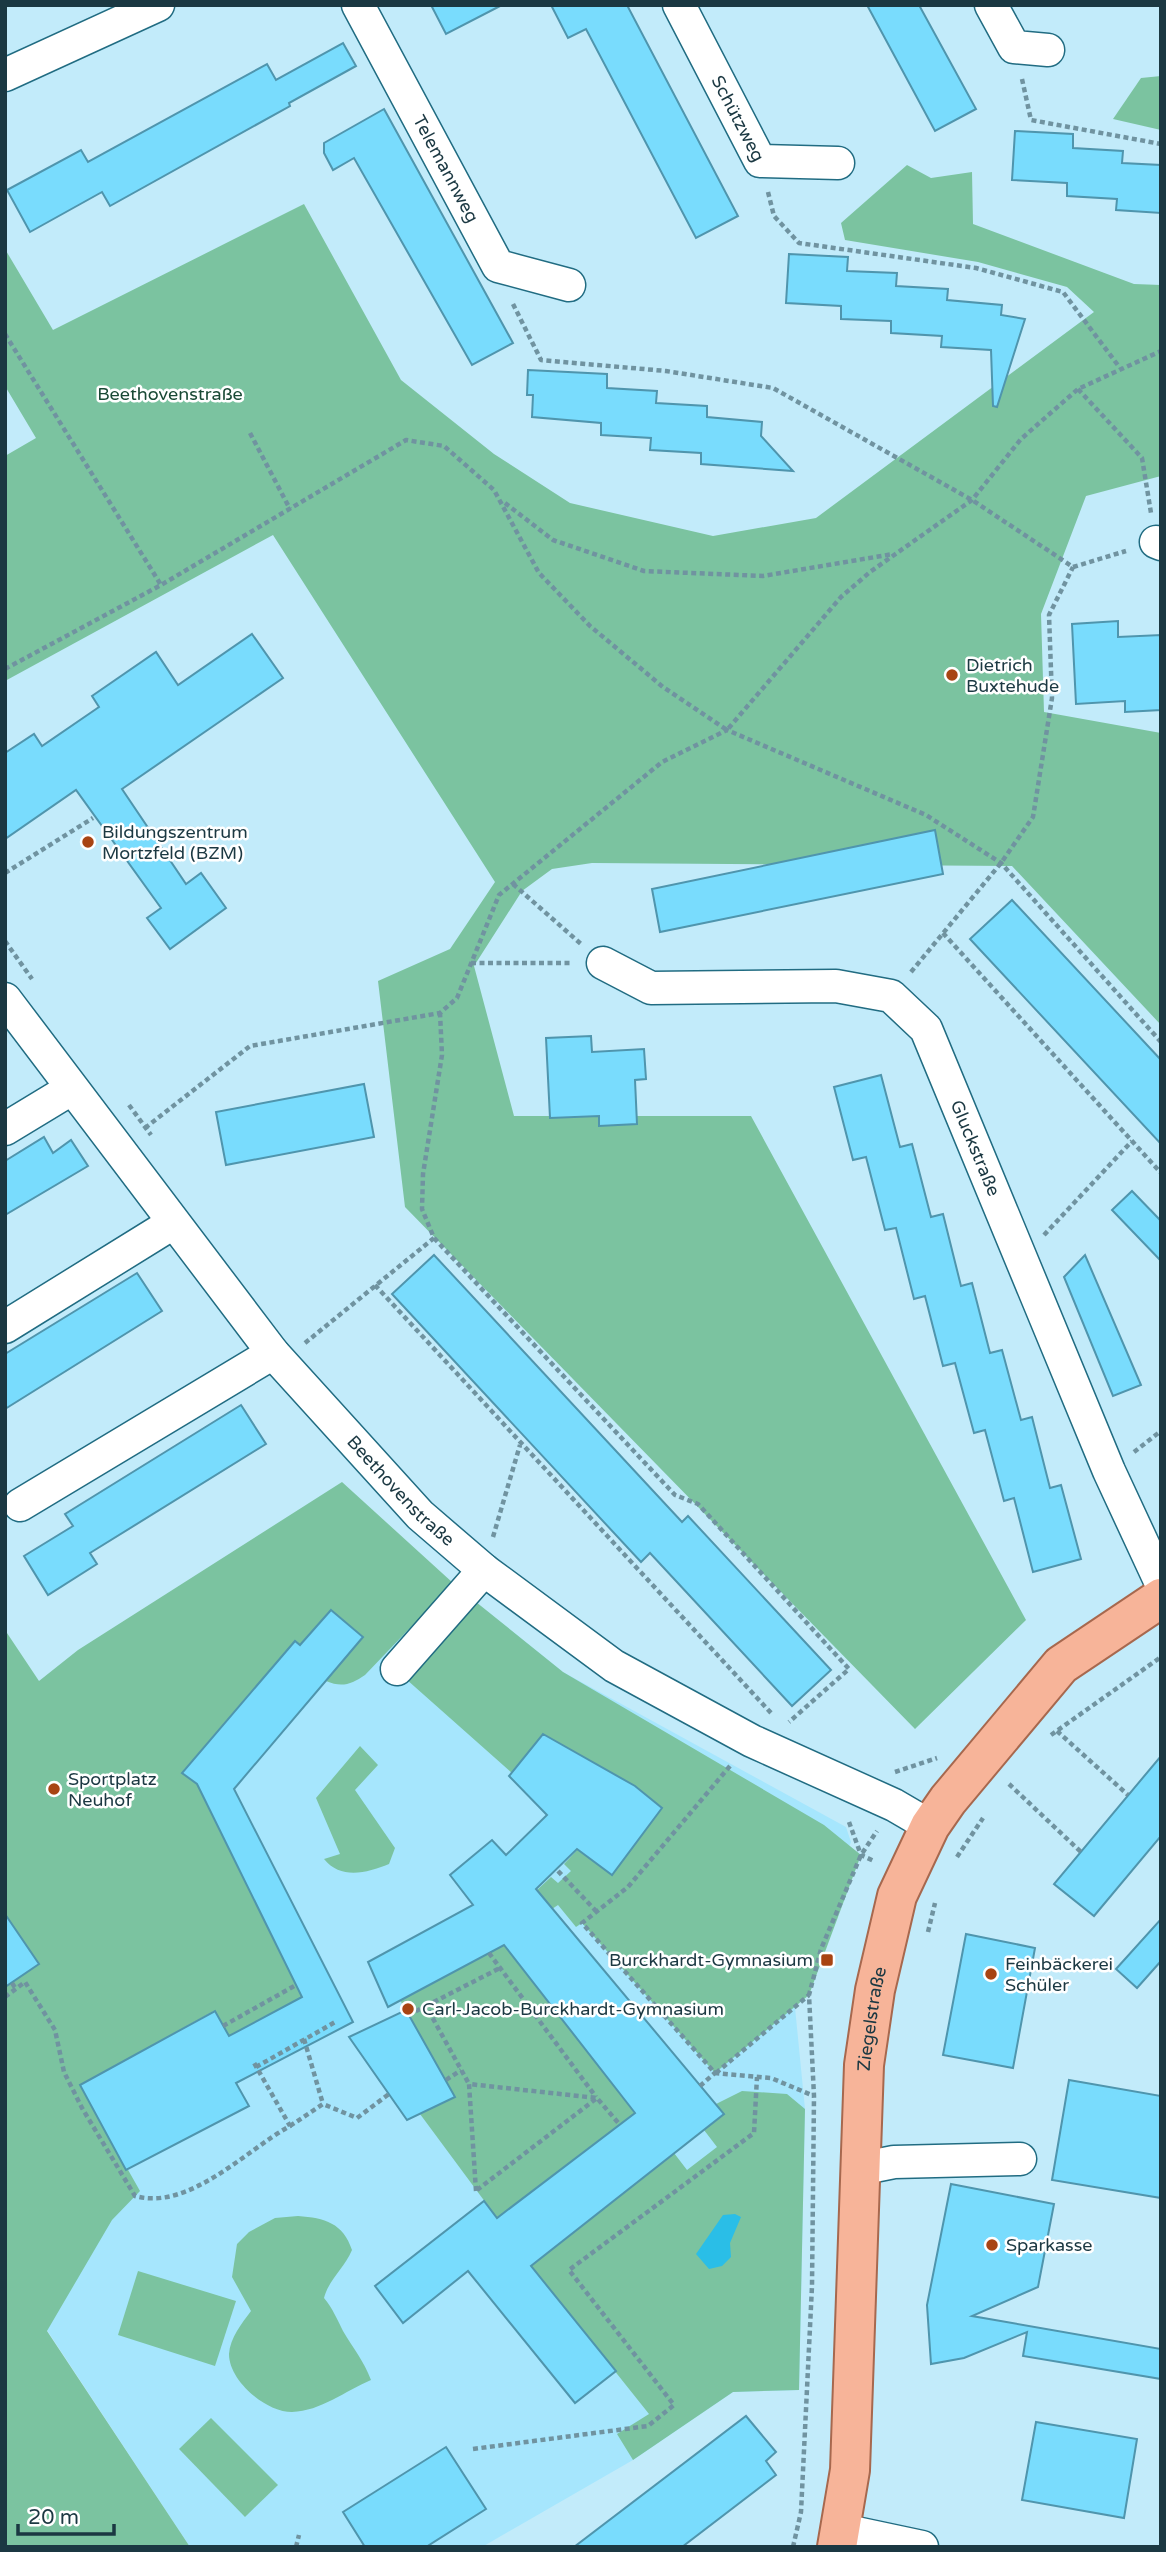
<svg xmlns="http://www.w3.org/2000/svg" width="1166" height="2552" font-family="'Varela Round',sans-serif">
  <rect width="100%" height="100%" fill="#c2ebfa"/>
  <polygon fill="#a6e6fd" points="441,1574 563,1672 846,1827 851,1842 793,1987 805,2109 799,2390 733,2392 633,2460 482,2547 190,2547 47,2330 5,2021 38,1681"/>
  <g fill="#7bc3a0">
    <polygon points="1161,76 1161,130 1113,119 1141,78"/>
    <polygon points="907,165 931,178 972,172 973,224 1134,284 1161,285 1161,476 1086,496 1041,614 1044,712 1161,733 1161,1025 1012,866 592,863 552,869 522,891 474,966 514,1116 751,1116 1026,1620 915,1729 405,1207 378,981 450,949 495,882 273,535 5,681 5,456 36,438 5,386 5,249 53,330 304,204 401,380 494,454 570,503 713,536 816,518 1094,312 1067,287 978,262 845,240 841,223"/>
    <path d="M342,1482L453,1583L365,1675C352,1684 342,1688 326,1681L362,1637L331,1610L300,1645L295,1641L222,1804L212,1814L302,1997L229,2036L214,2011L80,2085L140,2191L112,2220L47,2331L190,2547H5V1630L39,1681L78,1650Z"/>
    <polygon points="476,1602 563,1672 824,1825 861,1855 809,1995 715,2073 582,1923 576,1927 558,1905 552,1909 537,1890 551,1877 558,1883 571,1871 564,1864 579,1848 662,1808 635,1786 543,1734 512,1773 406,1679"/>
    <path d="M360,1746L378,1765L355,1790L395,1848L389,1864C367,1873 341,1880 324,1859L340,1854L316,1798Z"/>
    <polygon points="504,1945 635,2113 497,2218 420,2114 454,2097 400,2000"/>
    <polygon points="742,2091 787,2094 805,2109 799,2390 733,2392 633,2460 617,2434 649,2414 531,2266 674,2153 687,2170 717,2147 704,2130 724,2114 716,2104"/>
    <path d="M298,2216C325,2218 343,2223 352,2250C344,2269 329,2279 324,2298C333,2309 337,2319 343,2331C353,2348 364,2361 371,2380C345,2391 321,2411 292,2412C266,2412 229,2381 229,2354C230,2338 242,2323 251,2311L232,2277L237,2244L249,2232L275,2218Z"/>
    <polygon points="138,2271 236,2301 215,2366 118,2335"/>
    <polygon points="211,2418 278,2485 245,2517 179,2449"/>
  </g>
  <polygon fill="#2abee7" points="735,2214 741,2217 730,2243 731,2257 722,2266 709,2269 696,2254 723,2215"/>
  <g fill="#79dcfd" stroke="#4f95ad" stroke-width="2">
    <polygon points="431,5 502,5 446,34"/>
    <polygon points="551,5 630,5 628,7 738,216 696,238 586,29 568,38"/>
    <polygon points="867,5 919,5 976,109 935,131"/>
    <polygon points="343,43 356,66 289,103 290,106 110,206 102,192 30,232 7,190 81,150 88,162 267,64 276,80"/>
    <polygon points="384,109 513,343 472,365 354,158 333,170 324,153 324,143"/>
    <polygon points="1015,131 1073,134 1073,148 1123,151 1122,163 1161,165 1161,213 1116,210 1117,199 1067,196 1067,183 1012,180"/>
    <polygon points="789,254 848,257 847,271 897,273 896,286 948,289 947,300 1002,305 1001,315 1025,319 997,407 993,406 991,350 941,347 942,336 891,333 891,321 841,319 841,306 786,303"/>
    <polygon points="528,370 607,374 607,388 657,391 656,403 707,406 707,417 762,422 761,436 793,471 701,464 701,453 650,450 651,438 601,435 601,423 532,417 533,395 527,395"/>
    <polygon points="1118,621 1118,637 1161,635 1161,710 1125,712 1125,701 1076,704 1072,624"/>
    <polygon points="252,634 283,678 122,789 186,884 201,873 226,908 170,949 147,918 161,908 76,790 5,839 5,753 34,734 42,746 99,707 92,696 156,652 178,685"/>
    <polygon points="935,830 943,874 660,932 652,889"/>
    <polygon points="1012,900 1161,1060 1161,1144 970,939"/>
    <polygon points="591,1036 592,1052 644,1049 646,1079 635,1080 637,1124 599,1126 599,1116 550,1118 546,1038"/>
    <polygon points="881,1075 900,1147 912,1144 931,1217 943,1214 961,1286 972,1283 990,1353 1002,1350 1021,1420 1032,1417 1050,1488 1061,1485 1081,1559 1033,1572 1014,1498 1004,1501 985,1430 974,1433 955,1363 943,1366 925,1296 914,1299 896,1228 885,1230 866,1157 853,1160 834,1087"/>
    <polygon points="364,1084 374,1137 226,1165 216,1112"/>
    <polygon points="44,1137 53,1153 71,1140 88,1166 5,1215 5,1161"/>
    <polygon points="1132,1191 1161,1221 1161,1261 1112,1210"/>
    <polygon points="434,1255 682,1522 688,1516 831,1670 792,1706 650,1553 641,1562 392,1294"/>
    <polygon points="1085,1255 1141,1385 1113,1396 1064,1277"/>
    <polygon points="137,1273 162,1311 5,1409 5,1354"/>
    <polygon points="241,1405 266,1444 90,1553 97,1564 48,1595 24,1556 73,1526 65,1514"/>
    <polygon points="331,1610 363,1637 234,1789 353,2022 236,2083 249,2106 126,2170 80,2085 215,2011 229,2036 302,1997 197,1784 182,1773 295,1641 300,1645"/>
    <polygon points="543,1734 635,1786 662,1808 612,1875 577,1849 536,1889 724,2114 531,2266 616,2371 575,2403 468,2271 403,2323 375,2286 484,2201 497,2218 635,2113 504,1945 388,2007 368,1962 473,1905 450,1875 492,1840 506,1855 547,1815 509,1776"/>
    <polygon points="1161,1756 1161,1836 1094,1916 1054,1884"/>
    <polygon points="5,1914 39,1964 5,1987"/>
    <polygon points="1161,1919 1161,1961 1137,1988 1116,1969"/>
    <polygon points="966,1934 1035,1948 1013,2068 943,2055"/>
    <polygon points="406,2010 455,2097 407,2120 349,2037"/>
    <polygon points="1069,2080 1161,2096 1161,2198 1052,2180"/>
    <polygon points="951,2184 1054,2204 1038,2287 972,2316 1161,2349 1161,2379 1023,2356 1027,2332 964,2358 931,2364 927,2305"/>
    <polygon points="746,2416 776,2452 766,2461 776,2475 682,2547 574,2547"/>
    <polygon points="1036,2422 1137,2439 1124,2518 1022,2500"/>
    <polygon points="446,2447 486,2509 426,2547 365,2547 343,2512"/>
  </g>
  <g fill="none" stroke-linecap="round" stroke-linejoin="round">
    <g stroke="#216c82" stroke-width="35">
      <g id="minor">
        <path id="s1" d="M358,5L498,266L569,285"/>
        <path id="s2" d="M679,5L760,161L838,163"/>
        <polyline points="991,5 1014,47 1048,50"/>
        <polyline points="5,75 158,5"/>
        <polyline points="1156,542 1161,544"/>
        <path id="s3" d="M603,963L651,988L836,986L891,996L926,1029L1109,1471L1161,1583"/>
        <path id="s4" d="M5,999L273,1353L420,1515L484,1570L614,1666L752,1741L894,1805L930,1826"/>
        <polyline points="5,1129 71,1089"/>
        <polyline points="5,1327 173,1223"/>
        <polyline points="20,1505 273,1353"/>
        <polyline points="397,1669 484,1570"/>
        <polyline points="859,2169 894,2162 1020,2159"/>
        <polyline points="842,2530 922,2547"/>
      </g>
    </g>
    <g stroke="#a7684e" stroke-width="42">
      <g id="major">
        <path id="s5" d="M837,2547L850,2470L864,2065L875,1990L897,1896L930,1826L948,1800L1061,1665L1161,1598"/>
      </g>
    </g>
    <g stroke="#7093a0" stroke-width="4.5" stroke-dasharray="5 3.5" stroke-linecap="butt">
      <polyline points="1022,79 1031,120 1161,144"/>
      <polyline points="768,192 774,216 799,243 976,268 1063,292 1120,368"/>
      <polyline points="513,304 541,360 666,371 773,388 972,500 1073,567 1126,551"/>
      <polyline points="5,334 161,585"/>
      <polyline points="1078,389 1142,458 1151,513"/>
      <polyline points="250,433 290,509"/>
      <polyline points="505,503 553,540 644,571 763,576 893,554"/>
      <polyline points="5,669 161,585 406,440 444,446 494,490 539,573 590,626 663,687 727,730 841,597 870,572 972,500 1021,439 1078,389 1161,351"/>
      <polyline points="5,873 93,818"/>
      <polyline points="513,884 581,944"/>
      <polyline points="943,933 1161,1173"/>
      <polyline points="5,941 32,979"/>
      <polyline points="471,963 571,963"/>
      <polyline points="911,972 1001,863 1033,817 1052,698 1049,615 1073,567"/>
      <polyline points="129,1105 151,1135"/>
      <polyline points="145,1128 250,1046 440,1013 457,998 499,895 662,762 727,730 926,815 1001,863 1161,1042"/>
      <polyline points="1044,1235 1132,1141"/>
      <polyline points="434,1238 675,1495 698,1504 849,1669 789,1722"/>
      <polyline points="375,1285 772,1714"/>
      <polyline points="305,1343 434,1238 422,1209 423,1174 442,1055 440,1013"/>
      <polyline points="1134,1452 1161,1431"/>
      <polyline points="493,1537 520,1445"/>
      <polyline points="1057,1731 1128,1795"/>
      <polyline points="1051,1735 1161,1657"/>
      <polyline points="730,1766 628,1887 582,1923 715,2073 771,2078 814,2096"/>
      <polyline points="895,1772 937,1758"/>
      <polyline points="1009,1784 1081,1852"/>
      <polyline points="849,1822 861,1855 874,1861"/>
      <polyline points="957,1857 983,1818"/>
      <polyline points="558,1871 596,1911"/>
      <polyline points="928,1932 935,1903"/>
      <polyline points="489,1953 596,2097"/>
      <polyline points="12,1983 16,1989"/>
      <path d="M5,1997L25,1982L55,2030L64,2072L82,2108L135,2196C189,2211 245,2151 290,2126L253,2061"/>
      <polyline points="426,2006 500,1968"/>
      <polyline points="408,2015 426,2006 469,2084"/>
      <polyline points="223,2026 296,1985"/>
      <polyline points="304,2039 323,2104"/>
      <polyline points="256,2067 337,2021"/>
      <polyline points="716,2073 809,1995"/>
      <polyline points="446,2080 461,2070"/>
      <polyline points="700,2086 717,2071"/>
      <polyline points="290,2126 323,2104 357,2118 389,2094"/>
      <polyline points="477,2190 597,2098 620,2125"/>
      <polyline points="476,2191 469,2084 597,2098"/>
      <polyline points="473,2449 648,2426 674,2405 569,2270 754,2133 757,2077"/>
      <polyline points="296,2547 299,2535"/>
      <polyline points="793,2547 801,2512 812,2286 814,2096 809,1995 821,1949 861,1855 877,1831"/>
    </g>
    <use href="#minor" stroke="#fff" stroke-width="32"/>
    <use href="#major" stroke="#f7b499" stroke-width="38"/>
  </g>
  <g fill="#a84413" stroke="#fff" stroke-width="2.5">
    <circle cx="952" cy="675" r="7"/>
    <circle cx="88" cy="842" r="7"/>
    <circle cx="54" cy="1789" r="7"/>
    <rect x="820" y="1953" width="14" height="14" rx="3.5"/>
    <circle cx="991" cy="1974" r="7"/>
    <circle cx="408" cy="2009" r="7"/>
    <circle cx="992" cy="2245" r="7"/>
  </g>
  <g text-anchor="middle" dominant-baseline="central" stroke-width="5" stroke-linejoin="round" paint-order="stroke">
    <g font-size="18" fill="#1b3842" stroke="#fff">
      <text stroke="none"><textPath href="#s2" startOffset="128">Schützweg</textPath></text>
      <text stroke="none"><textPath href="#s1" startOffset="186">Telemannweg</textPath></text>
      <text stroke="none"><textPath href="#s3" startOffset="472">Gluckstraße</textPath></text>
      <text stroke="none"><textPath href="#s4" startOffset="632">Beethovenstraße</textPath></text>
      <text stroke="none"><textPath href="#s5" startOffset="530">Ziegelstraße</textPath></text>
    </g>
    <g font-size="18" fill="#194935" stroke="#fff">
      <text x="170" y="394">Beethovenstraße</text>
    </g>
    <g font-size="18" fill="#1b3842" stroke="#fff" text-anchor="start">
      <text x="966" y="665">Dietrich<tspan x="966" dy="21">Buxtehude</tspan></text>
      <text x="102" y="832">Bildungszentrum<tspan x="102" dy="21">Mortzfeld (BZM)</tspan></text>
      <text x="68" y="1779">Sportplatz<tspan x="68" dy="21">Neuhof</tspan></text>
      <text x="813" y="1960" text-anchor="end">Burckhardt-Gymnasium</text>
      <text x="1005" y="1964">Feinbäckerei<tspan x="1005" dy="21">Schüler</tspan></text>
      <text x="422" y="2009">Carl-Jacob-Burckhardt-Gymnasium</text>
      <text x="1006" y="2245">Sparkasse</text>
    </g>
  </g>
  <rect width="1166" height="2552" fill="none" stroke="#1b3842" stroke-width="14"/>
  <path d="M18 2524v10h96v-10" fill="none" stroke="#1b3842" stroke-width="3.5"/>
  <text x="28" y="2524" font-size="21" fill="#1b3842" stroke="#ffffff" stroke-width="5" paint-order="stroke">20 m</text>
</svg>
